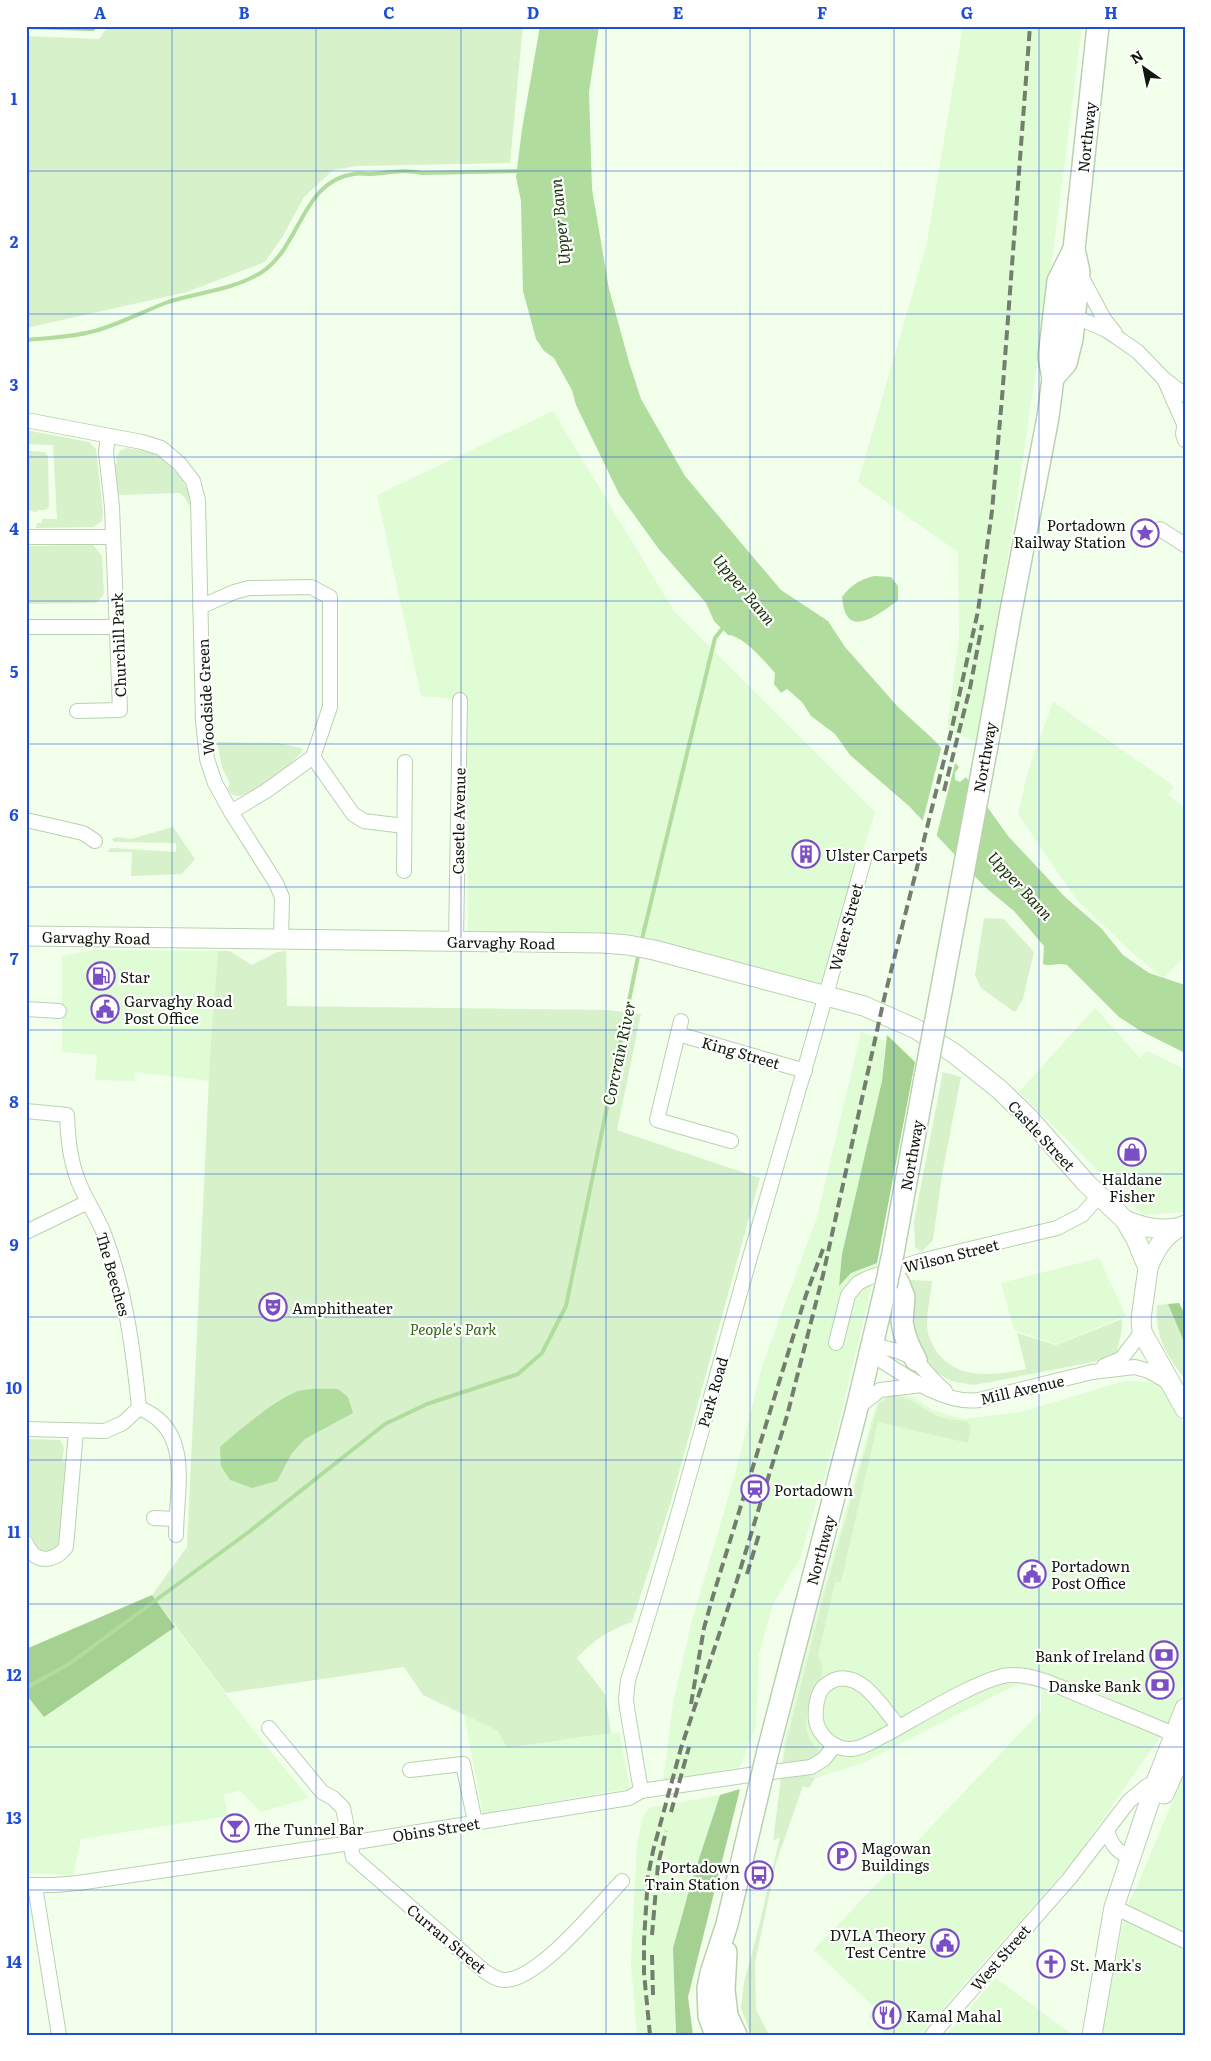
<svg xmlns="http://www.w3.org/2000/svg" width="1211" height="2061" font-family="Literata,serif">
  <rect width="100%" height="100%" fill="#f1ffeb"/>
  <g fill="#e0fcd4">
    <polygon points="963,26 1082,26 1055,239 1014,520 976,742 947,729 959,638 958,552 858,482 926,247"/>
    <polygon points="553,411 674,611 875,812 820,987 631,937 468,933 466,700 421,696 377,495"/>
    <polygon points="1053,702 1174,786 1168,795 1185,807 1185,956 1163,978 1129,950 1076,899 1018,814 1028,771"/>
    <polygon points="94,950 218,951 209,1081 135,1072 134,1081 95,1080 97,1055 62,1052 62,956"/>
    <polygon points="1095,1008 1140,1058 1147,1051 1185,1069 1185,1212 1143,1215 1019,1092"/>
    <polygon points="861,1032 885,1041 882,1081 842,1254 839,1285 851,1273 877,1263 836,1435 800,1559 773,1604 759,1654 756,1725 740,1767 663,1782 673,1704 691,1624 734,1478 763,1363 817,1217"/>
    <polygon points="1099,1258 1126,1316 1057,1344 1014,1330 1001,1283"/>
    <polygon points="1124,1381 1149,1382 1160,1385 1172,1399 1185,1429 1185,1677 1171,1722 1074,1860 919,2035 886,2035 868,2016 874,2007 814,1950 1041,1711 1041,1688 1018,1684 862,1763 815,1778 802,1774 781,1778 784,1742 810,1635 877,1402 888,1394 899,1393 915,1398 932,1410 964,1419 1021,1412"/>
    <polygon points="175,1627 254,1731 309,1798 261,1812 239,1790 224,1795 228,1816 81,1839 73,1875 26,1873 26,1698 28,1697 44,1717"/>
    <polygon points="464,1715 499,1731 508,1748 619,1732 630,1788 483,1814"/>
    <polygon points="1185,1772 1185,1884 1182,1891 1185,1893 1185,2035 1102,2035 1126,1907 1137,1886"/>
    <polygon points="720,1795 692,1880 674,2024 676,2035 637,2035 631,1964 637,1843 643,1817 649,1808"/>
    <polygon points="996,1978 1073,2035 946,2035"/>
  </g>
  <g fill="#d7f2cb">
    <polygon points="108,26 523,26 510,163 357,166 333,170 304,197 283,236 265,262 187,292 26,328 26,36 99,39"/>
    <polygon points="26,430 89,442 96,449 103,512 102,521 93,527 36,528 37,523 42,523 42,519 57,519 53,445 26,444"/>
    <path d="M127,448C138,450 148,451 157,456C170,463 195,490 189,506L185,498L180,493L117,495L114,464L117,463L116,457L121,450Z"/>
    <polygon points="30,451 45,452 48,456 49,507 46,510 37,510 37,512 26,510 26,452"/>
    <polygon points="93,545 102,556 104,594 100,599 95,603 26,604 26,546"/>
    <path d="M217,742L278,743L301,748L302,751C296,762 252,796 239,796C233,796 230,793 227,789L230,784L222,767Z"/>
    <polygon points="173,827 195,859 182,874 131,876 132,852 107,852 111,848 176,852 176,843 114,842 112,839 117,837 131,839"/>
    <polygon points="984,918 1004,919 1034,952 1023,999 1016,1011 1013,1011 981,988 975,975"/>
    <path d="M218,951H230L252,965L277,952L286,951L287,1006L608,1010L641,1014L617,1130L760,1178L670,1505L632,1622C610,1630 593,1640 577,1658L605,1694L611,1733L507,1748L498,1731L423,1695L404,1667L226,1693L152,1595L187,1547L210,1056Z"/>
    <polygon points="943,1072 961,1077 942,1175 933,1240 922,1252 915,1247 914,1221"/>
    <path d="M910,1280L932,1281C931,1295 927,1309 927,1323C927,1334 931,1343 937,1352C958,1381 996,1375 1026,1369L1017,1333L1056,1345L1122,1319V1329L1117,1352L1103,1360L991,1382L973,1385L951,1381L931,1369L919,1356L907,1296Z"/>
    <path d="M1168,1304L1185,1344V1379C1166,1354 1155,1338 1157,1305Z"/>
    <path d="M891,1396C910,1395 922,1409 938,1416C947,1420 957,1420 966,1421L971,1427L968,1443L878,1422L841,1582H835L818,1656C828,1674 819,1680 812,1696C804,1714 802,1737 819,1750L818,1755L806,1764L783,1765L785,1747L822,1602L876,1412L879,1403Z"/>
    <polygon points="26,1439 60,1440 64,1448 62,1461 67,1462 60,1548 51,1555 38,1551 29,1536 26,1525"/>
    <polygon points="802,1774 815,1778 809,1788 803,1786 776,1863 755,1963 756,2010 769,2035 751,2035 741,2008 744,1982 756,1938 780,1837 773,1841 781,1778"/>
  </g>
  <g fill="#a4d092">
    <polygon points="26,26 97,26 94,31 26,29"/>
    <polygon points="887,1035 915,1062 877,1263 851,1273 839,1286 842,1254 882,1081"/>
    <polygon points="1179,1303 1185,1314 1185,1344 1168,1304"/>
    <polygon points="152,1595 175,1627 44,1717 28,1697 26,1698 26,1649"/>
    <polygon points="740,1789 688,1997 693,2035 676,2035 673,1948 692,1880 720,1795"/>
  </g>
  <g fill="#b0dc9d">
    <path d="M540,26H599L589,92L592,189L609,289L629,362L641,399L685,476L742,544L781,590L828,621L845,647L898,707L933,739L959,767L955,773V780L960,782L966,777L1008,836L1065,897L1101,928L1123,955L1149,973L1185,985V1053L1139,1030L1119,1017L1067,965C1057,962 1052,967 1043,964L1044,946L1014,911L985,887L909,806L850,755L835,734L811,716L802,702L787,689L781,693L774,684L775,673C764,661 744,636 728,635L714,621L706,603L658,548L619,494L576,405L572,390L554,358L544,351L536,339L523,291L521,201L516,177L522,129Z"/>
    <path d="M874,576L891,577L898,586V600C889,607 863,628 851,620C844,615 843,605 842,597C851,585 859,580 874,576Z"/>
    <path d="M338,1389L348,1397L353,1413L305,1439L292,1453L277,1481L252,1488L230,1480L221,1466L220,1447C235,1433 280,1396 299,1391C311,1388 326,1389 338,1389Z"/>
  </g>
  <polygon fill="#f1ffeb" points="942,745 956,760 936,838 922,824"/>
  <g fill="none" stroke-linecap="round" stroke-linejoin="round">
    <g stroke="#b0dc9d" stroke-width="4">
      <path d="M26,340C49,338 75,337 98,330C122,323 144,311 168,302C199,292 234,290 262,272C301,246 302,181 354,174C359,173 365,174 370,174C388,173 404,169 422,173L522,171"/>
      <polyline points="641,943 715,638 722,629"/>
      <polyline points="26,1688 69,1664 250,1531 385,1424 427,1404 518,1374 542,1353 566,1306 639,952"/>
    </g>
    <g stroke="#bad1b1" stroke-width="16">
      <g id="minor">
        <polyline points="1080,274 1104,319 1115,333"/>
        <polyline points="1067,315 1074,316 1106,330 1118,338 1138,352 1163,378 1185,395"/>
        <polyline points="1165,381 1184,424"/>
        <polyline points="26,420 142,442 161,448 179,463 193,481 198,500 203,721 207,759 215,783 231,812 276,883 282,897 281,939"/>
        <polyline points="1185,421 1183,434 1185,440"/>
        <polyline points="1160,529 1185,545"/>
        <polyline points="26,537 113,537"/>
        <polyline points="200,607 234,592 249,588 311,587 330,597 330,707 313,757 266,791 231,812"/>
        <polyline points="26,627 117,627"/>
        <polyline points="77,711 120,710 112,507 106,452 108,436"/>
        <polyline points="313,757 353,814 364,821 404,826"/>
        <polyline points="26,820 83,833 95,841"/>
        <polyline points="404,871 405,762"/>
        <polyline points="456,941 460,700"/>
        <polyline points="26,1009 59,1011"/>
        <polyline points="681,1021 657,1120 731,1141"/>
        <polyline points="678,1034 805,1071"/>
        <path d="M26,1111L67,1115C68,1139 70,1161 79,1183C86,1200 96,1215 103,1231C125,1288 133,1347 139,1408L123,1423L105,1431L26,1429"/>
        <polyline points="26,1232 88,1202"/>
        <polyline points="836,1343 848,1295 858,1283 868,1278 920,1261 1057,1228 1082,1215 1099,1196"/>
        <path d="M872,1345C886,1348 906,1351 917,1362C927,1372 934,1382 945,1391"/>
        <path d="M870,1353C900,1372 942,1405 979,1400L1092,1372L1135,1367L1149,1371L1170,1383"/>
        <polyline points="1104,1366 1121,1359 1142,1332"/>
        <path d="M139,1408C194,1429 176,1489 176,1535"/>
        <polyline points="857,1408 880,1390 922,1385"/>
        <polyline points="154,1518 176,1519"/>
        <path d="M26,1543C28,1547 30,1551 33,1554C44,1564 59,1557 66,1547L76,1431"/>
        <path d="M899,1727C883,1709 862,1670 834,1680C830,1682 824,1685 822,1689C816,1697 815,1712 816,1721C820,1738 836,1750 852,1749C864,1748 876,1739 887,1734C913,1720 986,1674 1012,1675C1038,1675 1061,1688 1084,1697C1114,1710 1145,1721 1175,1735"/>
        <path d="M269,1728L322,1792L333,1798L343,1808L353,1857L483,1970C489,1974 496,1980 504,1980C538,1981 599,1905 622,1881"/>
        <polyline points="410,1770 463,1764 475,1822"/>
        <path d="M641,1791L627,1708L626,1699L628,1680C672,1544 708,1405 747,1268C786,1131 827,996 864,859"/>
        <path d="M1107,1831C1112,1846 1117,1851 1130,1858"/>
        <polyline points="26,1885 54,1885 78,1883 350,1843 629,1798 641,1791 756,1774 811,1767 824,1759 835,1745"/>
        <polyline points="35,1886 59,2035"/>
        <polyline points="1114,1907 1185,1941"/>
        <polyline points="932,2035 1069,1879 1129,1801 1147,1786 1156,1782"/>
      </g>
    </g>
    <g stroke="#bad1b1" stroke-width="21">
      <g id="major">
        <polyline points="26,936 602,943 628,945 654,950 864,1006 916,1029 955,1054 999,1089 1029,1118 1086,1183 1125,1220 1136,1239 1148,1268 1141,1319 1142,1332 1185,1409"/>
        <path d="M1125,1220C1143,1227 1157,1231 1177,1228"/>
        <path d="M1148,1268C1154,1251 1166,1231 1185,1225"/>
        <polyline points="1164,1794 1185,1747"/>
        <polyline points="1092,2035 1114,1907 1156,1782 1185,1708"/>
      </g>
    </g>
    <g stroke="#bad1b1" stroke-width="24">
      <g id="highway">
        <polyline points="1053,378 1066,363 1072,339 1079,272 1074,249 1098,26"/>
        <polyline points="988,740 1010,616 1048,417 1053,378 1049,357 1058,281 1074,249"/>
        <polyline points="893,1253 925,1078"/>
        <polyline points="898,1282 904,1297 902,1322 904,1332 908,1344 916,1360"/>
        <polyline points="768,1751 857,1408 886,1286"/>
        <polyline points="726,1952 724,1990 727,2016 736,2035"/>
        <polyline points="716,2035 709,2016 708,1988 711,1973 727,1924 754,1810"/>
      </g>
    </g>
    <use href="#minor" stroke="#fff" stroke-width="14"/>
    <use href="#major" stroke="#fff" stroke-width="19"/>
    <use href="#highway" stroke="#fff" stroke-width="21"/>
    <g stroke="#737e6e" stroke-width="4" stroke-dasharray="10 5" stroke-linecap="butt">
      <polyline points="944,791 970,688 982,625"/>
      <polyline points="747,1574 760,1531"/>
      <polyline points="691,1704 704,1628 713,1596 806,1295 823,1249"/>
      <polyline points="671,1812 689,1747"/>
      <polyline points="652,1935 658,1865 666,1831"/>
      <polyline points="652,1955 653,1995"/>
      <polyline points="650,2035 644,1973 644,1941 648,1876 653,1851 681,1748 734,1590 787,1416 823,1275 884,999 951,732 978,611 992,511 1002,398 1030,26"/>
    </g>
    <g stroke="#bad1b1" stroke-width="24" stroke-linecap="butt">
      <g id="highway-bridge">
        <polyline points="925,1078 988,740"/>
        <polyline points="886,1286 893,1253"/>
        <polyline points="754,1810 768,1751"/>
      </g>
    </g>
    <use href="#highway-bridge" stroke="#fff" stroke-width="21"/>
  </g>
  <path fill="none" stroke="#1d4ed8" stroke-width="1" stroke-opacity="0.55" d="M172,26V2035M316,26V2035M461,26V2035M606,26V2035M750,26V2035M894,26V2035M1039,26V2035M26,171H1185M26,314H1185M26,457H1185M26,601H1185M26,744H1185M26,887H1185M26,1030H1185M26,1174H1185M26,1317H1185M26,1460H1185M26,1604H1185M26,1747H1185M26,1890H1185"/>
  <defs>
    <g id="sight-ring" transform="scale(1.4375)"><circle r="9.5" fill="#fff" stroke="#7b4ec6" stroke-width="1.5"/><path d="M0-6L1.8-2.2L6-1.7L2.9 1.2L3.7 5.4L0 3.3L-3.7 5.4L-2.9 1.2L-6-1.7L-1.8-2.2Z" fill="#7b4ec6"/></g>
    <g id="building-ring" transform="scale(1.4375)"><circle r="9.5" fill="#fff" stroke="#7b4ec6" stroke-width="1.5"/><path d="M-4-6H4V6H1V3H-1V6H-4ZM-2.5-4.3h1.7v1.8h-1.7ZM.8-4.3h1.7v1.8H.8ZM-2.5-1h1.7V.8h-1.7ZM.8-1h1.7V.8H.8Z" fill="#7b4ec6"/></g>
    <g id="fuel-ring" transform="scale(1.4375)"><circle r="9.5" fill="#fff" stroke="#7b4ec6" stroke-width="1.5"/><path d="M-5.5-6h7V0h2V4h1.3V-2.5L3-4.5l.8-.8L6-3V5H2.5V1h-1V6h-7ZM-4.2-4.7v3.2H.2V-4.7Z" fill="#7b4ec6"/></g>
    <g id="civic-ring" transform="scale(1.4375)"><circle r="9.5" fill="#fff" stroke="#7b4ec6" stroke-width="1.5"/><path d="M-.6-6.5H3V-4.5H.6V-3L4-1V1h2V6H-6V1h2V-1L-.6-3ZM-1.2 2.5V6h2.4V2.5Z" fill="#7b4ec6"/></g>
    <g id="shop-ring" transform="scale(1.4375)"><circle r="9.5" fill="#fff" stroke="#7b4ec6" stroke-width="1.5"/><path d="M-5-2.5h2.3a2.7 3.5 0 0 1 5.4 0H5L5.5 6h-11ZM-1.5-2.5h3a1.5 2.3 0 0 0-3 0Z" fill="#7b4ec6"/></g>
    <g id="theatre-ring" transform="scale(1.4375)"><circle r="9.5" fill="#fff" stroke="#7b4ec6" stroke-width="1.5"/><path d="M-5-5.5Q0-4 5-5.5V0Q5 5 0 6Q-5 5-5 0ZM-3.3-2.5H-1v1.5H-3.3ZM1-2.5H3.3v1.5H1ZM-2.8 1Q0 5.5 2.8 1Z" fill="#7b4ec6"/></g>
    <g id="station-ring" transform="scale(1.4375)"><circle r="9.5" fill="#fff" stroke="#7b4ec6" stroke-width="1.5"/><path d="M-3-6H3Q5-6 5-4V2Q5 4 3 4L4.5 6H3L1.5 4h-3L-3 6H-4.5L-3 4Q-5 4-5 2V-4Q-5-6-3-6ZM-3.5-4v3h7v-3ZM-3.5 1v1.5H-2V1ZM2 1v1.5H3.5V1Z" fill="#7b4ec6"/></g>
    <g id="bank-ring" transform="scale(1.4375)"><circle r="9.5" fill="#fff" stroke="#7b4ec6" stroke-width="1.5"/><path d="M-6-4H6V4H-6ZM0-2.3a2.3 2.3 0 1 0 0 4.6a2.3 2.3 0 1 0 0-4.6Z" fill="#7b4ec6"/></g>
    <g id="bar-ring" transform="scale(1.4375)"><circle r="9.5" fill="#fff" stroke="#7b4ec6" stroke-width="1.5"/><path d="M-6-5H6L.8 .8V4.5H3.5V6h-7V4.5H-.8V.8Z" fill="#7b4ec6"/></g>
    <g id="parking-ring" transform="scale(1.4375)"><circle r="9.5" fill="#fff" stroke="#7b4ec6" stroke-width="1.5"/><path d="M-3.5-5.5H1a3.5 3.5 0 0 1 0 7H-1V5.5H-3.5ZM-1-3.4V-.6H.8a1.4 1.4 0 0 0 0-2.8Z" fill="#7b4ec6"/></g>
    <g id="bus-ring" transform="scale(1.4375)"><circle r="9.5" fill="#fff" stroke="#7b4ec6" stroke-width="1.5"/><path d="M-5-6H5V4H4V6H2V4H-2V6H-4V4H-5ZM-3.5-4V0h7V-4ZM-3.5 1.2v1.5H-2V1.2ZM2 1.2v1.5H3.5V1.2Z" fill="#7b4ec6"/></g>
    <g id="church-ring" transform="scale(1.4375)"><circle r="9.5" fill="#fff" stroke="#7b4ec6" stroke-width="1.5"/><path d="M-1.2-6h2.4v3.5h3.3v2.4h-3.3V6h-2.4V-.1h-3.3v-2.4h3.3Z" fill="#7b4ec6"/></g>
    <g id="restaurant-ring" transform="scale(1.4375)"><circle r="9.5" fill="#fff" stroke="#7b4ec6" stroke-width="1.5"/><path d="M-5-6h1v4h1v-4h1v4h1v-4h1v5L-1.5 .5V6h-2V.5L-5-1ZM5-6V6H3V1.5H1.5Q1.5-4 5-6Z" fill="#7b4ec6"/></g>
  </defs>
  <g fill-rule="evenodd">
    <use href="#sight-ring" x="1145" y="533"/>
    <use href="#building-ring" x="806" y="854"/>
    <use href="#fuel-ring" x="101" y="976"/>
    <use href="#civic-ring" x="105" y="1009"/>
    <use href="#shop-ring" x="1132" y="1152"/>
    <use href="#theatre-ring" x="273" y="1307"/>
    <use href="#station-ring" x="755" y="1489"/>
    <use href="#civic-ring" x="1032" y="1574"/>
    <use href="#bank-ring" x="1164" y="1655"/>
    <use href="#bank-ring" x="1160" y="1685"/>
    <use href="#bar-ring" x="235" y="1828"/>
    <use href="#parking-ring" x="842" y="1856"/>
    <use href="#bus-ring" x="759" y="1875"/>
    <use href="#civic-ring" x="945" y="1943"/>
    <use href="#church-ring" x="1051" y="1964"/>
    <use href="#restaurant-ring" x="887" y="2015"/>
  </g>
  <g text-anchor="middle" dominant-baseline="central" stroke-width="4.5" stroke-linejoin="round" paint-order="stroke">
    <g font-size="15" fill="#10180c" stroke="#fff">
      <text transform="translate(1086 137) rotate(-84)">Northway</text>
      <text transform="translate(118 645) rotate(-92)">Churchill Park</text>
      <text transform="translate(205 697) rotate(-93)">Woodside Green</text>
      <text transform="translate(984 757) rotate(-80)">Northway</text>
      <text transform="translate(458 821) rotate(-89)">Casetle Avenue</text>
      <text transform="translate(845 927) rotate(-75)">Water Street</text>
      <text transform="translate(96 937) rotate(1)">Garvaghy Road</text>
      <text transform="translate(501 942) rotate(1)">Garvaghy Road</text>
      <text transform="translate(741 1052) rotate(16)">King Street</text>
      <text transform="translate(1042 1135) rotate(47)">Castle Street</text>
      <text transform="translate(911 1155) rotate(-80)">Northway</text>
      <text transform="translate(951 1255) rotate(-14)">Wilson Street</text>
      <text transform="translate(114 1274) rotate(74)">The Beeches</text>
      <text transform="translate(1022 1389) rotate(-13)">Mill Avenue</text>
      <text transform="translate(712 1392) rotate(-74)">Park Road</text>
      <text transform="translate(820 1550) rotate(-75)">Northway</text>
      <text transform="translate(436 1829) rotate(-9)">Obins Street</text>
      <text transform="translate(447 1938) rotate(40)">Curran Street</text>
      <text transform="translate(1000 1957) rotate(-49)">West Street</text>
    </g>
    <g font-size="15" fill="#10180c" stroke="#fff" text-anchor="start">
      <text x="1126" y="524" text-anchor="end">Portadown<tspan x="1126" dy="17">Railway Station</tspan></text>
      <text x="825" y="854">Ulster Carpets</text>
      <text x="120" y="976">Star</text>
      <text x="124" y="1000">Garvaghy Road<tspan x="124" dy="17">Post Office</tspan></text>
      <text x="1132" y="1178" text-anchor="middle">Haldane<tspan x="1132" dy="17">Fisher</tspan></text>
      <text x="292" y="1307">Amphitheater</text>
      <text x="774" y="1489">Portadown</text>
      <text x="1051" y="1565">Portadown<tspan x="1051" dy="17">Post Office</tspan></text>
      <text x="1145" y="1655" text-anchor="end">Bank of Ireland</text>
      <text x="1141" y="1685" text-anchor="end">Danske Bank</text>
      <text x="254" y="1828">The Tunnel Bar</text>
      <text x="861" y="1847">Magowan<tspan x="861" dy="17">Buildings</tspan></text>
      <text x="740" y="1866" text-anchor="end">Portadown<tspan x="740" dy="17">Train Station</tspan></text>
      <text x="926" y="1934" text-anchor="end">DVLA Theory<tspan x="926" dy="17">Test Centre</tspan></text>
      <text x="1070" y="1964">St. Mark's</text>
      <text x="906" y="2015">Kamal Mahal</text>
    </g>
    <g font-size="15" font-style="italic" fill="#326711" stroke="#fff">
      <text x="453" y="1328">People's Park</text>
    </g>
    <g font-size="16" font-style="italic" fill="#173307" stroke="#fff">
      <text transform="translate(559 222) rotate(-96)">Upper Bann</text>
      <text transform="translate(745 589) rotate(50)">Upper Bann</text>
      <text transform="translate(1021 885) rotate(47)">Upper Bann</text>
      <text transform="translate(618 1053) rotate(-78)">Corcrain River</text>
    </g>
  </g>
  <rect width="1211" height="2061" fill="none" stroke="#ffffff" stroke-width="55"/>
  <g transform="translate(1144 68) rotate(327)" stroke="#ffffff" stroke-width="4" paint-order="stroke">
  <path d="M0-4L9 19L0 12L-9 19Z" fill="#10180c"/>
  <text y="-8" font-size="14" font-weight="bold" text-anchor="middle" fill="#10180c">N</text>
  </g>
  <rect x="28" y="28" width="1156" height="2006" fill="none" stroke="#1d4ed8" stroke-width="2"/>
  <g font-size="16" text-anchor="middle" font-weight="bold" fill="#1d4ed8">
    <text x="100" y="19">A</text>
    <text x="244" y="19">B</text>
    <text x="389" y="19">C</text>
    <text x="533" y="19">D</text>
    <text x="678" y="19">E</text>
    <text x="822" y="19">F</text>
    <text x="967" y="19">G</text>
    <text x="1111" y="19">H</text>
    <text x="14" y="105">1</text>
    <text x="14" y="248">2</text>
    <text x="14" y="391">3</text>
    <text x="14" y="535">4</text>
    <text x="14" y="678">5</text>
    <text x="14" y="821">6</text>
    <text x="14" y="965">7</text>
    <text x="14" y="1108">8</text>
    <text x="14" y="1251">9</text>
    <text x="14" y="1394">10</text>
    <text x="14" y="1538">11</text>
    <text x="14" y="1681">12</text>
    <text x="14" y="1824">13</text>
    <text x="14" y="1968">14</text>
  </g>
</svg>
